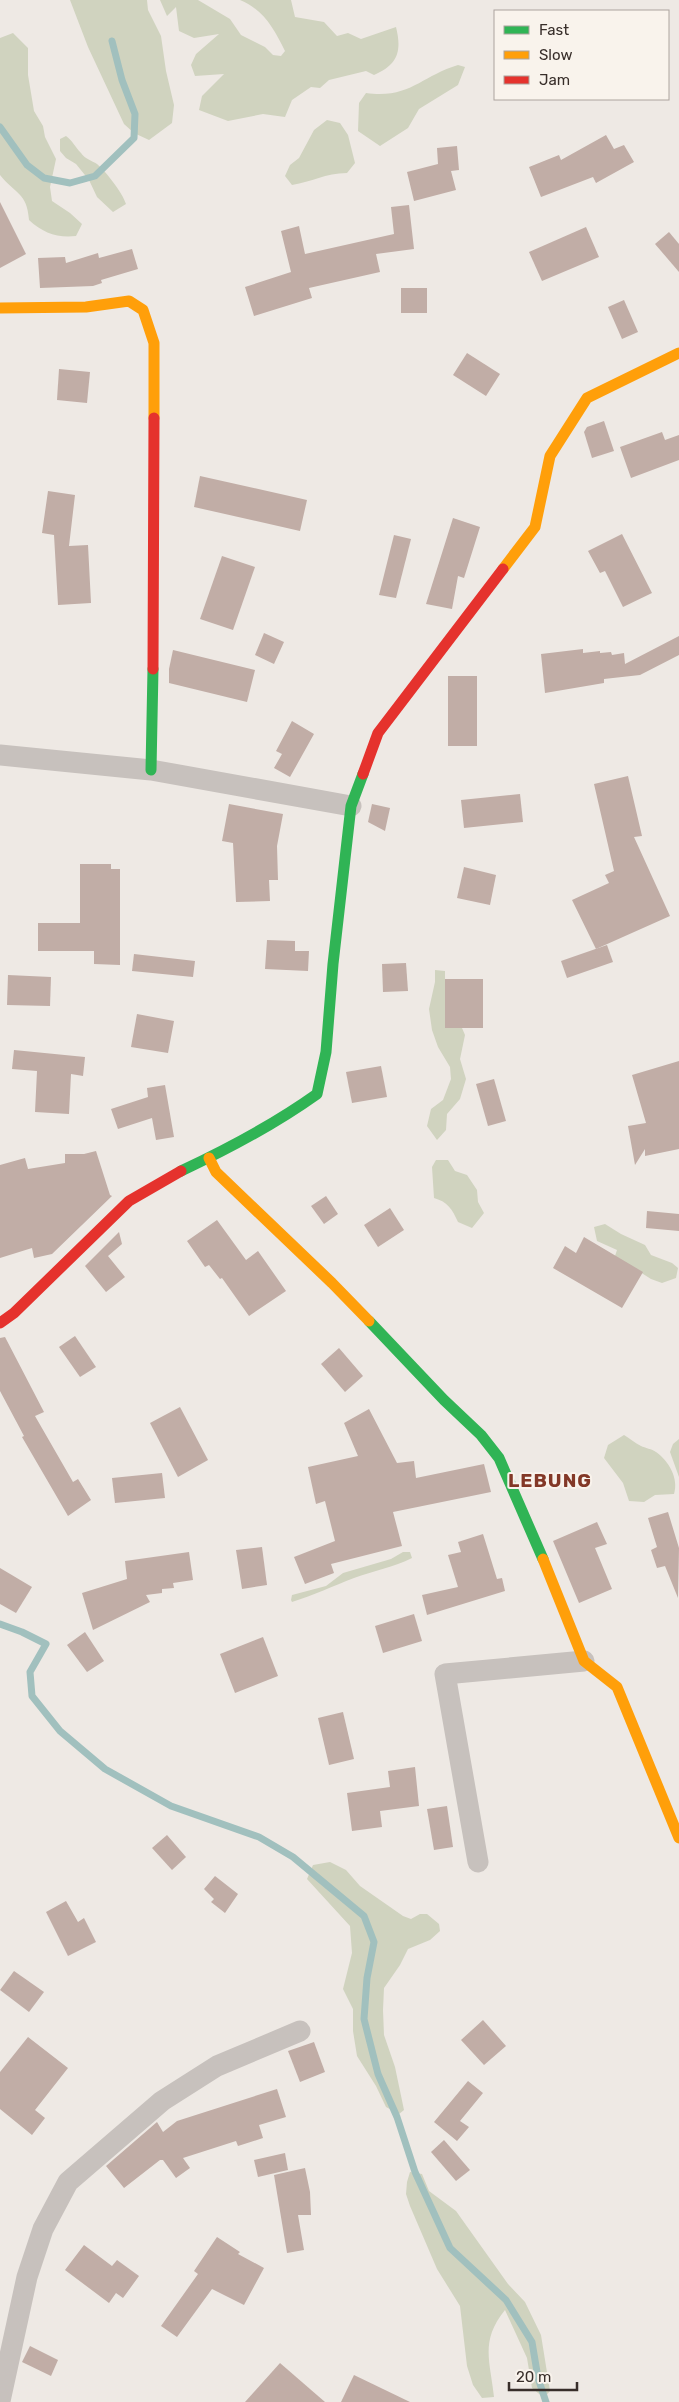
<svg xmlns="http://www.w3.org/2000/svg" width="679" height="2402" font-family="Rubik,sans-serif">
  <rect width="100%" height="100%" fill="#eee9e4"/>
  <g fill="#d0d3bf">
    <polygon points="70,0 147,0 148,10 161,36 166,71 174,105 172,123 149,140 134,133 124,124 88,47"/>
    <path d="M160,0H198L230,19L241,35L265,47L273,55L281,56L285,51C274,29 264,10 240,0H291L295,17L324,22L337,36L348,33L361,39L396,27C402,51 398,65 374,75L366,71L329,80L320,88L311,87L292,100L285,117L263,114L228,121L199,110L202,96L224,74L195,76L191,65L196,54L219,34L194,38L179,31L176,7L167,16Z"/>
    <path d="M13,33L28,48V75L34,111L43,126L45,137L56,159L50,187L52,201L70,213L82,224L76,236C57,238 43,233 29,220C27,192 15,194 0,175V38Z"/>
    <path d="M458,65L465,67L458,85L419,109L408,128L380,146L358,131L359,103L366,93C410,99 421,76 458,65Z"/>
    <path d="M327,120L340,123L348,135L355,163L347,173C325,173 312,182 292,185L285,176L290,165L299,158L314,130Z"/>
    <path d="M66,136C73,141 75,147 81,153C84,158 92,161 97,164C107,173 122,192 126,204L113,212L97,197L89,180L76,164L66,158L60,151V139Z"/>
    <polygon points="435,970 445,971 445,1028 462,1028 465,1035 460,1059 466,1079 460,1099 447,1114 446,1130 437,1140 427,1126 431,1109 443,1100 451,1079 450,1067 438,1047 432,1030 429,1009 435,982"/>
    <path d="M436,1160H448L455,1171L467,1175L477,1190L478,1202L484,1213L472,1228L458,1222C452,1209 448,1202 434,1198L432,1167Z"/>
    <polygon points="605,1224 621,1234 645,1245 651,1255 672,1263 678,1268 676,1278 662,1283 651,1279 615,1256 617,1250 597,1241 594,1227"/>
    <path d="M624,1435C629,1438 635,1443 641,1446C645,1448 652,1449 656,1452C669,1461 679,1479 674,1494L655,1495L644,1502L629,1501L623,1483L604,1458L608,1445Z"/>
    <polygon points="679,1439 679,1477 670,1452 673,1444"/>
    <path d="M403,1552H410L412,1558C394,1567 373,1571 354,1578C333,1586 314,1595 292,1602L291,1600L292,1595L326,1586L343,1573L391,1559Z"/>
    <polygon points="330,1862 346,1870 360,1886 403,1916 411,1919 420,1914 427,1914 439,1924 440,1931 430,1940 408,1949 400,1965 384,1988 383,2010 384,2035 395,2067 404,2110 399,2114 386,2107 376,2086 357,2056 353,2031 353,2009 343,1989 352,1953 350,1926 307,1879 313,1865"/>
    <path d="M410,2172L422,2174L429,2191L456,2211L508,2284L525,2302L541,2335L550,2391L544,2398L532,2388L527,2358L505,2310C480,2341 490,2360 494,2397L482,2398L473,2385L467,2366L460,2306L437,2269L410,2206L406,2194L407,2182Z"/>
  </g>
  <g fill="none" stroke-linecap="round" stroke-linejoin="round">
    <g stroke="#a1c0be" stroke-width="7">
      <polyline points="0,127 27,165 44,178 70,183 95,176 134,138 135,114 122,80 112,41"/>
      <polyline points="0,1624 22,1632 46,1644 30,1672 32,1696 60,1731 105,1769 171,1806 259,1837 293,1857 364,1916 374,1942 367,1978 364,2019 378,2074 397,2117 415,2172 450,2248 506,2300 532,2342 538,2378 546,2402"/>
    </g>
  </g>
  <g fill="#c1ada6">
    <polygon points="606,135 614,149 624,145 634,162 596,183 593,177 541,197 529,167 559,155 561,160"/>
    <polygon points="457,146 459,170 451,171 456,190 414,201 407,172 438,164 437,148"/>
    <polygon points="0,202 26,254 0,268"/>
    <polygon points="409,205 414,249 376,254 380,272 309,288 312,298 254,316 245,287 291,272 281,231 299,226 305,254 394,234 391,207"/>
    <polygon points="586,227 599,257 542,281 529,252"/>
    <polygon points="669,232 679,244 679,272 655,244"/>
    <polygon points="132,249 138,269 101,280 102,283 93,286 40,288 38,258 65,257 66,263 98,253 99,258"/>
    <rect x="401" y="288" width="26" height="25"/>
    <polygon points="624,300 638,332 622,339 608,307"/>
    <polygon points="467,353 500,374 486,396 453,375"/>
    <polygon points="59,369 90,372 87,403 57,400"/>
    <polygon points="604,421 614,451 592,458 584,432 587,427"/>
    <polygon points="662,432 665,440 679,435 679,460 631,478 620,447"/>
    <polygon points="200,476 307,500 300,531 194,507"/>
    <polygon points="48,491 75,495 69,546 88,545 91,603 58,605 54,535 42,533"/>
    <polygon points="453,518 480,527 464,578 458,576 452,609 426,604"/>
    <polygon points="622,534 652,593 623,607 605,571 600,573 588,551"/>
    <polygon points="394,535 411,539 396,598 379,595"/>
    <polygon points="222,556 255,567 233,630 200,619"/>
    <polygon points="264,633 284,642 274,664 255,655"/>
    <polygon points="679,636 679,655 640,675 604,679 604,683 545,693 541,654 583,649 583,653 600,651 600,653 611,652 612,655 624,653 625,664"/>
    <polygon points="173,650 255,670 247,702 169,683 169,669"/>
    <rect x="448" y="676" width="29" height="70"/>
    <polygon points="292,721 314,734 290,777 274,768 282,754 276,751"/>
    <polygon points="628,776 642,836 634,837 670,916 596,949 572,900 609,883 605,875 614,871 594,784"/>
    <polygon points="520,794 523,822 464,828 461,800"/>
    <polygon points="229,804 283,814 277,846 278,880 269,880 270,901 236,902 233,843 222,841"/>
    <polygon points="372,804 390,808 385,831 368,822"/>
    <polygon points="80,864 111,864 111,869 120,869 120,965 94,964 94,951 38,951 38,923 80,923"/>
    <polygon points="464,867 496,875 490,905 457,898"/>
    <polygon points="267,940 295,941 295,951 309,951 308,971 265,969"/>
    <polygon points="607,945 613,962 567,978 561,961"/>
    <polygon points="134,954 195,961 193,977 132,971"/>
    <polygon points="406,963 408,991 383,992 382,964"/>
    <polygon points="8,975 51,977 50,1006 7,1005"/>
    <rect x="445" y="979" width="38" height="49"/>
    <polygon points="137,1014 174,1021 168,1053 131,1047"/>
    <polygon points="14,1050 85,1057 83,1076 71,1074 69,1114 35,1112 37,1071 12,1069"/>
    <polygon points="679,1061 679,1149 645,1156 645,1149 635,1165 628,1126 646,1123 632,1075"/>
    <polygon points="381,1066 387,1097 352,1103 346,1072"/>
    <polygon points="494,1079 506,1121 488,1126 476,1084"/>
    <polygon points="165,1085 174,1137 156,1140 152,1118 118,1129 111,1109 148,1097 147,1088"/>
    <polygon points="96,1151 110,1195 112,1196 52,1254 34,1258 32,1248 0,1258 0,1165 25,1158 28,1169 65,1163 65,1154 84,1154"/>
    <polygon points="326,1196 338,1214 324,1224 311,1206"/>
    <polygon points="390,1208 404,1230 378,1247 364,1225"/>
    <polygon points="647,1211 679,1214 679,1231 646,1228"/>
    <polygon points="217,1220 246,1260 258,1251 286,1291 249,1316 222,1278 220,1279 209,1265 205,1267 187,1241"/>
    <polygon points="119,1232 122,1244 108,1256 125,1277 106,1292 85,1266"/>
    <polygon points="584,1237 643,1272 622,1308 553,1268 565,1246 576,1253"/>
    <polygon points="75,1336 96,1367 80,1377 59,1347"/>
    <polygon points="5,1337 44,1412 35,1416 73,1482 78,1479 91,1500 68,1516 22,1437 24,1436 0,1391 0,1338"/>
    <polygon points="339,1348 363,1376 345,1392 321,1364"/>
    <polygon points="180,1407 208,1460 178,1477 150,1423"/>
    <polygon points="369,1409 397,1463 414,1461 416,1478 484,1464 491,1492 393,1512 402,1546 331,1564 334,1573 305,1584 294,1557 335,1541 325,1501 316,1504 308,1467 358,1456 344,1423"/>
    <polygon points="162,1473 165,1498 115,1503 112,1478"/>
    <polygon points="668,1512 679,1548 678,1598 665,1566 657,1568 651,1550 657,1547 648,1518"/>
    <polygon points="597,1522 607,1544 595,1548 612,1589 579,1603 553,1541"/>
    <polygon points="483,1534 497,1579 502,1578 505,1591 427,1615 422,1595 458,1587 448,1555 461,1552 458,1542"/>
    <polygon points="262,1547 267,1585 242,1589 236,1550"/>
    <polygon points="189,1552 193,1580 173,1583 174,1588 162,1589 162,1593 146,1595 150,1602 93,1630 82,1593 127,1579 125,1561"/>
    <polygon points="0,1568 32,1587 16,1613 0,1604"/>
    <polygon points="414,1614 422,1641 383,1653 375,1626"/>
    <polygon points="85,1632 104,1661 87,1672 67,1645"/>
    <polygon points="263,1637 278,1676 235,1693 220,1654"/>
    <polygon points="343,1712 354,1759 329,1765 318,1718"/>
    <polygon points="415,1767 419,1806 380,1811 382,1827 352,1831 347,1793 390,1787 388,1771"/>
    <polygon points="447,1806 453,1847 434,1850 427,1809"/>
    <polygon points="167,1835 186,1857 172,1870 152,1848"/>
    <polygon points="215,1876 238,1894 225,1913 211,1902 214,1899 204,1889"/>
    <polygon points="66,1901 78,1922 84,1918 96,1942 68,1956 46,1912"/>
    <polygon points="14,1971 44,1992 29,2012 0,1990"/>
    <polygon points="483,2020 506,2046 484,2065 461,2040"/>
    <polygon points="28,2037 68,2068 35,2110 45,2118 32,2135 0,2109 0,2072"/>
    <polygon points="314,2042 325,2072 300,2082 288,2051"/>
    <polygon points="468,2081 483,2093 460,2121 469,2127 457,2141 434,2122"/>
    <polygon points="277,2089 286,2117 259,2125 263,2138 238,2146 236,2141 183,2158 190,2168 176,2178 163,2160 160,2160 124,2188 106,2166 157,2122 163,2132 177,2121"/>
    <polygon points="444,2140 470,2170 456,2181 431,2152"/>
    <polygon points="285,2153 288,2170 258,2177 254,2160"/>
    <polygon points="305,2168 310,2192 311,2215 298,2215 304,2250 287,2253 274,2175"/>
    <polygon points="217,2237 240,2252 238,2254 264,2268 244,2305 212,2289 177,2337 161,2326 198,2274 194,2271"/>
    <polygon points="84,2245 112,2266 117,2260 139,2276 123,2298 116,2293 109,2303 65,2270"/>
    <polygon points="30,2346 58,2360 51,2376 22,2362"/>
    <polygon points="280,2363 325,2402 245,2402"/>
    <polygon points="354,2375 410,2402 341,2402"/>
  </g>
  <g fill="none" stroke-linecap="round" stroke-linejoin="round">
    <g stroke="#c7c1bd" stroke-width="21">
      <polyline points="0,755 151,770 351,806"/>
      <polyline points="478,1862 445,1674 584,1661"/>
      <polyline points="0,2401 27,2277 43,2229 68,2182 162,2101 217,2066 300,2031"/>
    </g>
    <g stroke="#30b455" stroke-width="11">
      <polyline points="151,770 153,669"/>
      <path d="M181,1171C228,1149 275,1124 317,1094L326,1052L333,964L351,806L363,774"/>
      <polyline points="369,1321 444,1400 481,1435 499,1458 543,1559"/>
    </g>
    <g stroke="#ff9f0a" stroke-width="11">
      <polyline points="0,308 86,307 129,301 143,310 154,343 154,418"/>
      <polyline points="503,569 535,527 550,456 587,398 679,353"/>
      <polyline points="209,1158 216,1172 332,1283 369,1321"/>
      <polyline points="543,1559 584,1661 617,1687 679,1838"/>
    </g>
    <g stroke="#e5322d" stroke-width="11">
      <polyline points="153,669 154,418"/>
      <polyline points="363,774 378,733 503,569"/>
      <polyline points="0,1323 14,1313 129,1201 181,1171"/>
    </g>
  </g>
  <g text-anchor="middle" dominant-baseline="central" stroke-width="4" stroke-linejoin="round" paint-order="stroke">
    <g font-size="19" font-weight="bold" letter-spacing="1" fill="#833827" stroke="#f9f3ec">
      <text x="550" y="1480">LEBUNG</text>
    </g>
  </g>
  <rect x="494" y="10" width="175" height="90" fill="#f9f3ec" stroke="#aca49e"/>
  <rect x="504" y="26" width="25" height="8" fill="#30b455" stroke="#aca49e"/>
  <text x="539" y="35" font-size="15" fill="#382e2a">Fast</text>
  <rect x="504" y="51" width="25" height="8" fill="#ff9f0a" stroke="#aca49e"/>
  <text x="539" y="60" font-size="15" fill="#382e2a">Slow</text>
  <rect x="504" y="76" width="25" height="8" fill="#e5322d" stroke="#aca49e"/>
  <text x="539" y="85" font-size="15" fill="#382e2a">Jam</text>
  <path d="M509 2382v8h68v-8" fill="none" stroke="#382e2a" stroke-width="2.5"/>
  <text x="516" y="2382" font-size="15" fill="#382e2a" stroke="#f9f3ec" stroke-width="4" paint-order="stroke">20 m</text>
</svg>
